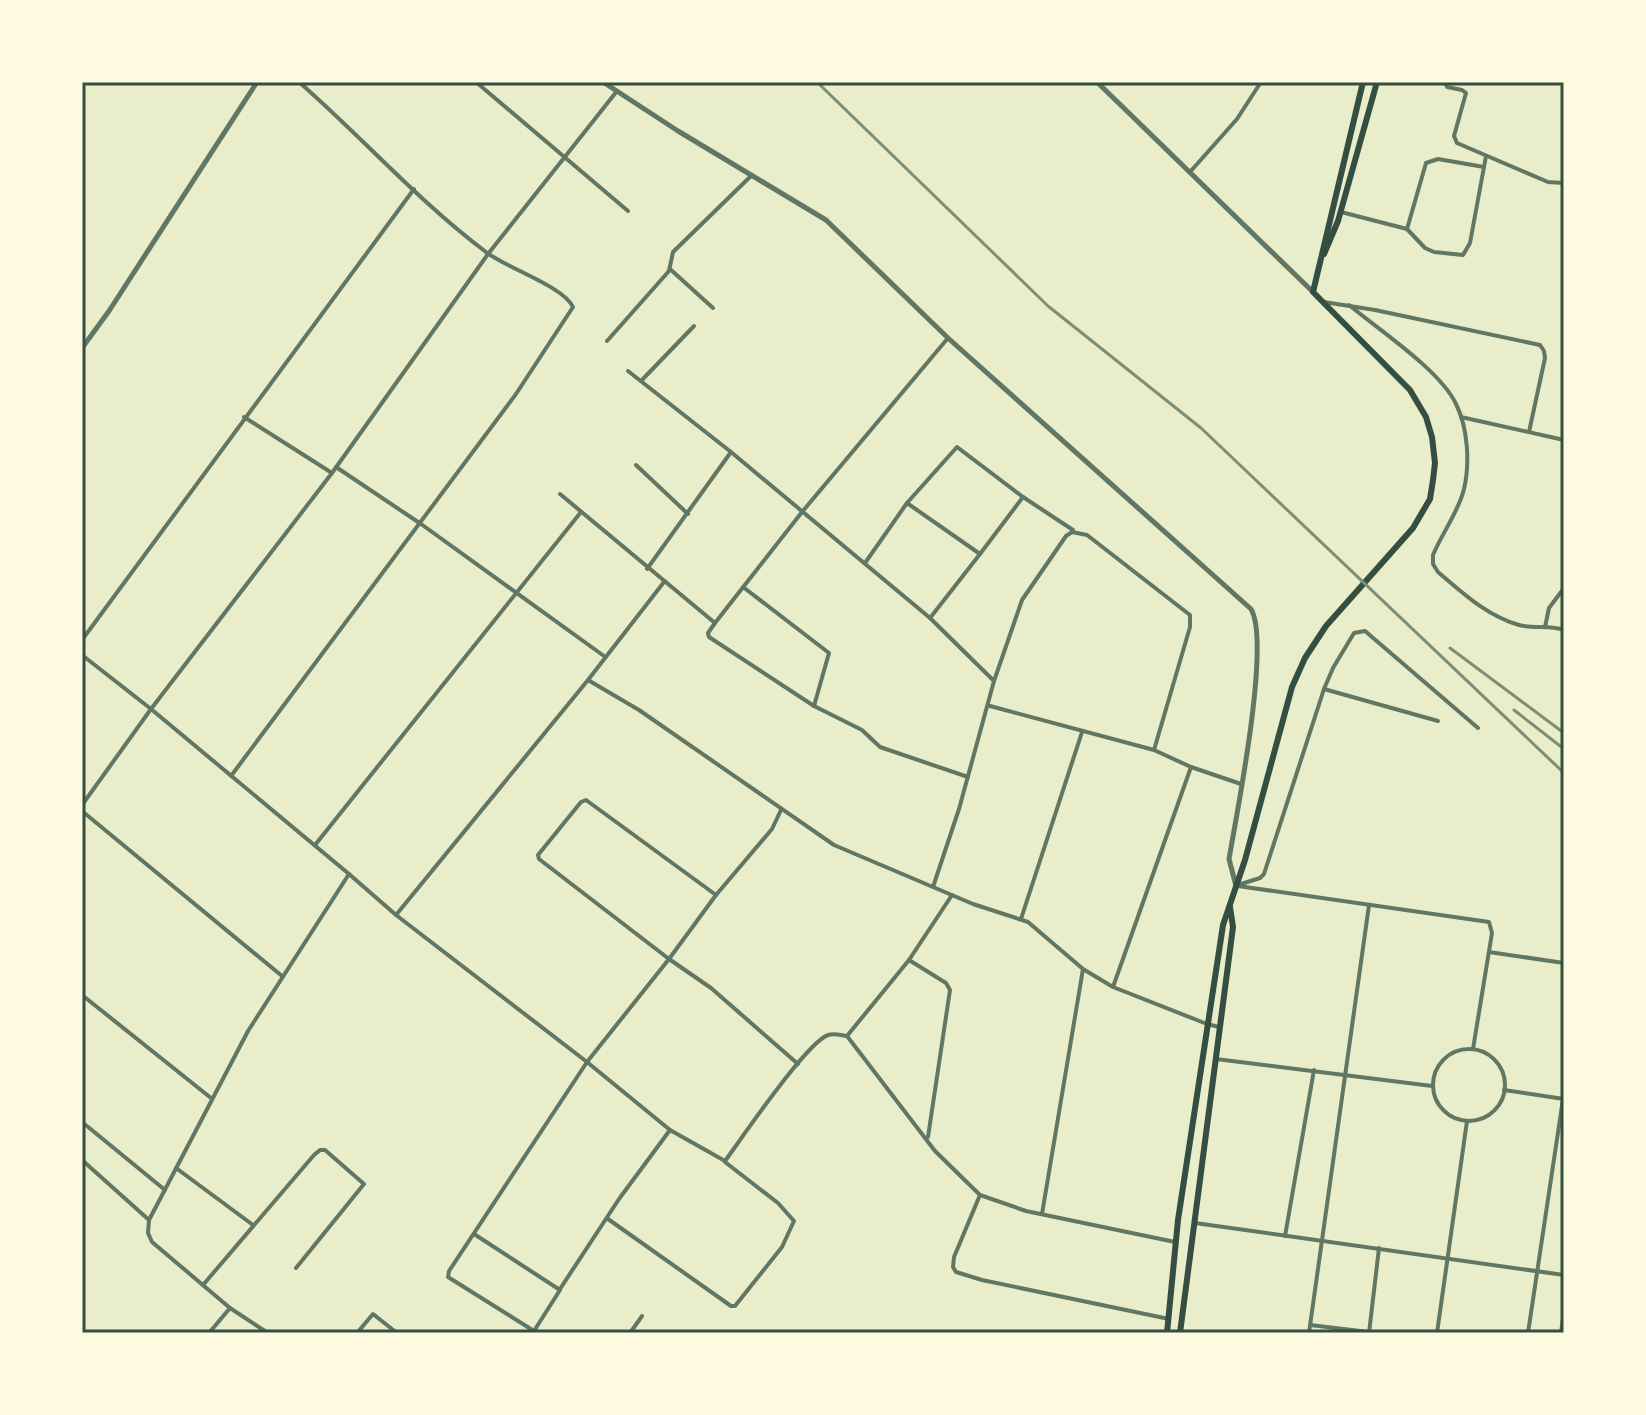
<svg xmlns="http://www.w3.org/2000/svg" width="1646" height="1415" font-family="Ubuntu,sans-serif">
  <rect width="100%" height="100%" fill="#e9edc9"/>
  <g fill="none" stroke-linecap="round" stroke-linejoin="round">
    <g stroke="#617663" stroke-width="4">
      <polyline points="476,82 628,211"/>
      <polyline points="1445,82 1447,87 1462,90 1466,93 1454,136 1457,143 1548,182 1564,183"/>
      <polyline points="1190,172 1237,119 1261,82"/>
      <polyline points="1341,212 1407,229 1425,248 1434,252 1463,255 1470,243 1486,156"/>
      <polyline points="1407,229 1426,163 1438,159 1484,167"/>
      <polyline points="670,269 713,308"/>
      <polyline points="1324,302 1375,310 1540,345 1544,351 1545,358 1529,432"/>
      <path d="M1349,305C1378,329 1441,371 1456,404C1468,428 1470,463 1464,489C1459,511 1442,533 1433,555V564L1438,572C1463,593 1487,616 1519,625C1534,629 1550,625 1564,630"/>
      <polyline points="607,341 669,271 673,252 752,175"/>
      <polyline points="628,371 731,452 930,618 994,681"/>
      <polyline points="641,381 694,326"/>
      <polyline points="244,417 332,473"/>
      <polyline points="1461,417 1564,440"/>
      <polyline points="636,465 688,514"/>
      <polyline points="336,467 421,524 604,656"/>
      <polyline points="560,494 715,623"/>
      <polyline points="907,503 957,447 1023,497 1073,530"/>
      <polyline points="980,554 1023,497"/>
      <polyline points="865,563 907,503 980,554 930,618"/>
      <polyline points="647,569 731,452"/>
      <polyline points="743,587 829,653 814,706 709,637 708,633 715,623 802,512 948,338"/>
      <polyline points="1545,627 1549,608 1564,588"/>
      <polyline points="82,640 414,189"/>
      <polyline points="82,655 151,709 332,473 488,254 617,91"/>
      <polyline points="588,680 664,582"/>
      <polyline points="1324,689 1438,721"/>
      <polyline points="814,706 862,730 880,747 968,777"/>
      <polyline points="990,706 1154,750"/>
      <path d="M231,776L516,394L573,307C563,286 506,268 486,252C419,202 362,137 299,82"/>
      <polyline points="82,805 151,709 349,874 248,1031 149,1220 148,1233 152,1242 230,1308 209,1333"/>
      <polyline points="82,811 282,976"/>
      <polyline points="315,845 581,512"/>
      <path d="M349,874L396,915L587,1062L670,1130L725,1161C742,1138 806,1043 828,1035C834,1033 840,1035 847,1036L935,1151L980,1195L1026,1211L1175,1242"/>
      <polyline points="1238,885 1260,878 1264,874 1324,689 1333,668 1354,633 1365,631 1478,728"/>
      <polyline points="1238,886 1489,922 1492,933 1473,1049"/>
      <polyline points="933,887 959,809 994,681 1022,600 1066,536 1072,532 1087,535 1190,615 1190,627 1154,750 1191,767 1241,784"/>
      <polyline points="716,895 586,800 581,802 538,855 539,859 669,959 711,988 798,1064"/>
      <polyline points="396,915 588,680 639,710 834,845 973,904 1028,922 1083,969 1042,1214"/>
      <polyline points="1021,919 1082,732"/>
      <polyline points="1489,952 1564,963"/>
      <polyline points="909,960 946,983 950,990 928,1137"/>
      <polyline points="1083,969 1113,987 1191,767"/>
      <polyline points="1113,987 1207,1024 1219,1027"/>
      <polyline points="82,995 211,1098"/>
      <polyline points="847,1036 909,960 952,895"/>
      <circle cx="1469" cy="1085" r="36"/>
      <polyline points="1216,1059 1432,1086"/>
      <polyline points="1504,1090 1564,1099"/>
      <polyline points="82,1122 165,1190"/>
      <polyline points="82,1160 149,1220"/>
      <polyline points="176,1168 253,1225"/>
      <polyline points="980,1195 954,1257 953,1267 956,1272 982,1280 1169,1319"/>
      <polyline points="608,1219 731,1306 735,1306 782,1247 794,1221 778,1203 725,1162"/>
      <polyline points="1195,1223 1564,1275"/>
      <polyline points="474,1234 560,1290 534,1331 448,1277 449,1271 587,1062 669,959 716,895 772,829 781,810"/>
      <polyline points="1285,1236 1314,1070"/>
      <polyline points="203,1285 314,1155 320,1150 325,1150 364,1184 296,1268"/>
      <polyline points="560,1289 619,1199 670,1130"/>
      <polyline points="230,1308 268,1333"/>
      <polyline points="1310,1325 1377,1333"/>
      <polyline points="357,1333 373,1314 397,1333"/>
      <polyline points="630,1333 642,1316"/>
      <polyline points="1309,1333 1369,905"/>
      <polyline points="1369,1333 1379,1248"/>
      <polyline points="1437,1333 1467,1121"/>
      <polyline points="1528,1333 1563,1099"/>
      <polyline points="1561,1333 1564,1311"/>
    </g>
    <g stroke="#617663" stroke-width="5">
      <path d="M603,82L678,131L826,220L948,338L1251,609C1271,643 1237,812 1229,859L1236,886"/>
      <polyline points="1097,82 1313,292"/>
      <polyline points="82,348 109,311 257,82"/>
    </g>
    <g stroke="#344e41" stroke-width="6">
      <polyline points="1324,254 1338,221 1377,82"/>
      <polyline points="1167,1333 1178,1220 1223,925 1245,860 1292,687 1305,658 1326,626 1413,528 1430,499 1433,480 1435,463 1432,437 1426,417 1410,390 1313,292 1363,82"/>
      <polyline points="1180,1333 1233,927 1230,907"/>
    </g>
    <g stroke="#7c8e77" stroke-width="3">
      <polyline points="817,82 1048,306 1201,428 1564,773"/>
      <polyline points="1450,648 1564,733"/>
      <polyline points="1514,710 1564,749"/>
    </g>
  </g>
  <rect width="1646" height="1415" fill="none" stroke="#fefae0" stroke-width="168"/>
  <rect x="84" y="84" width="1478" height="1247" fill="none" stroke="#344e41" stroke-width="3"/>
</svg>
